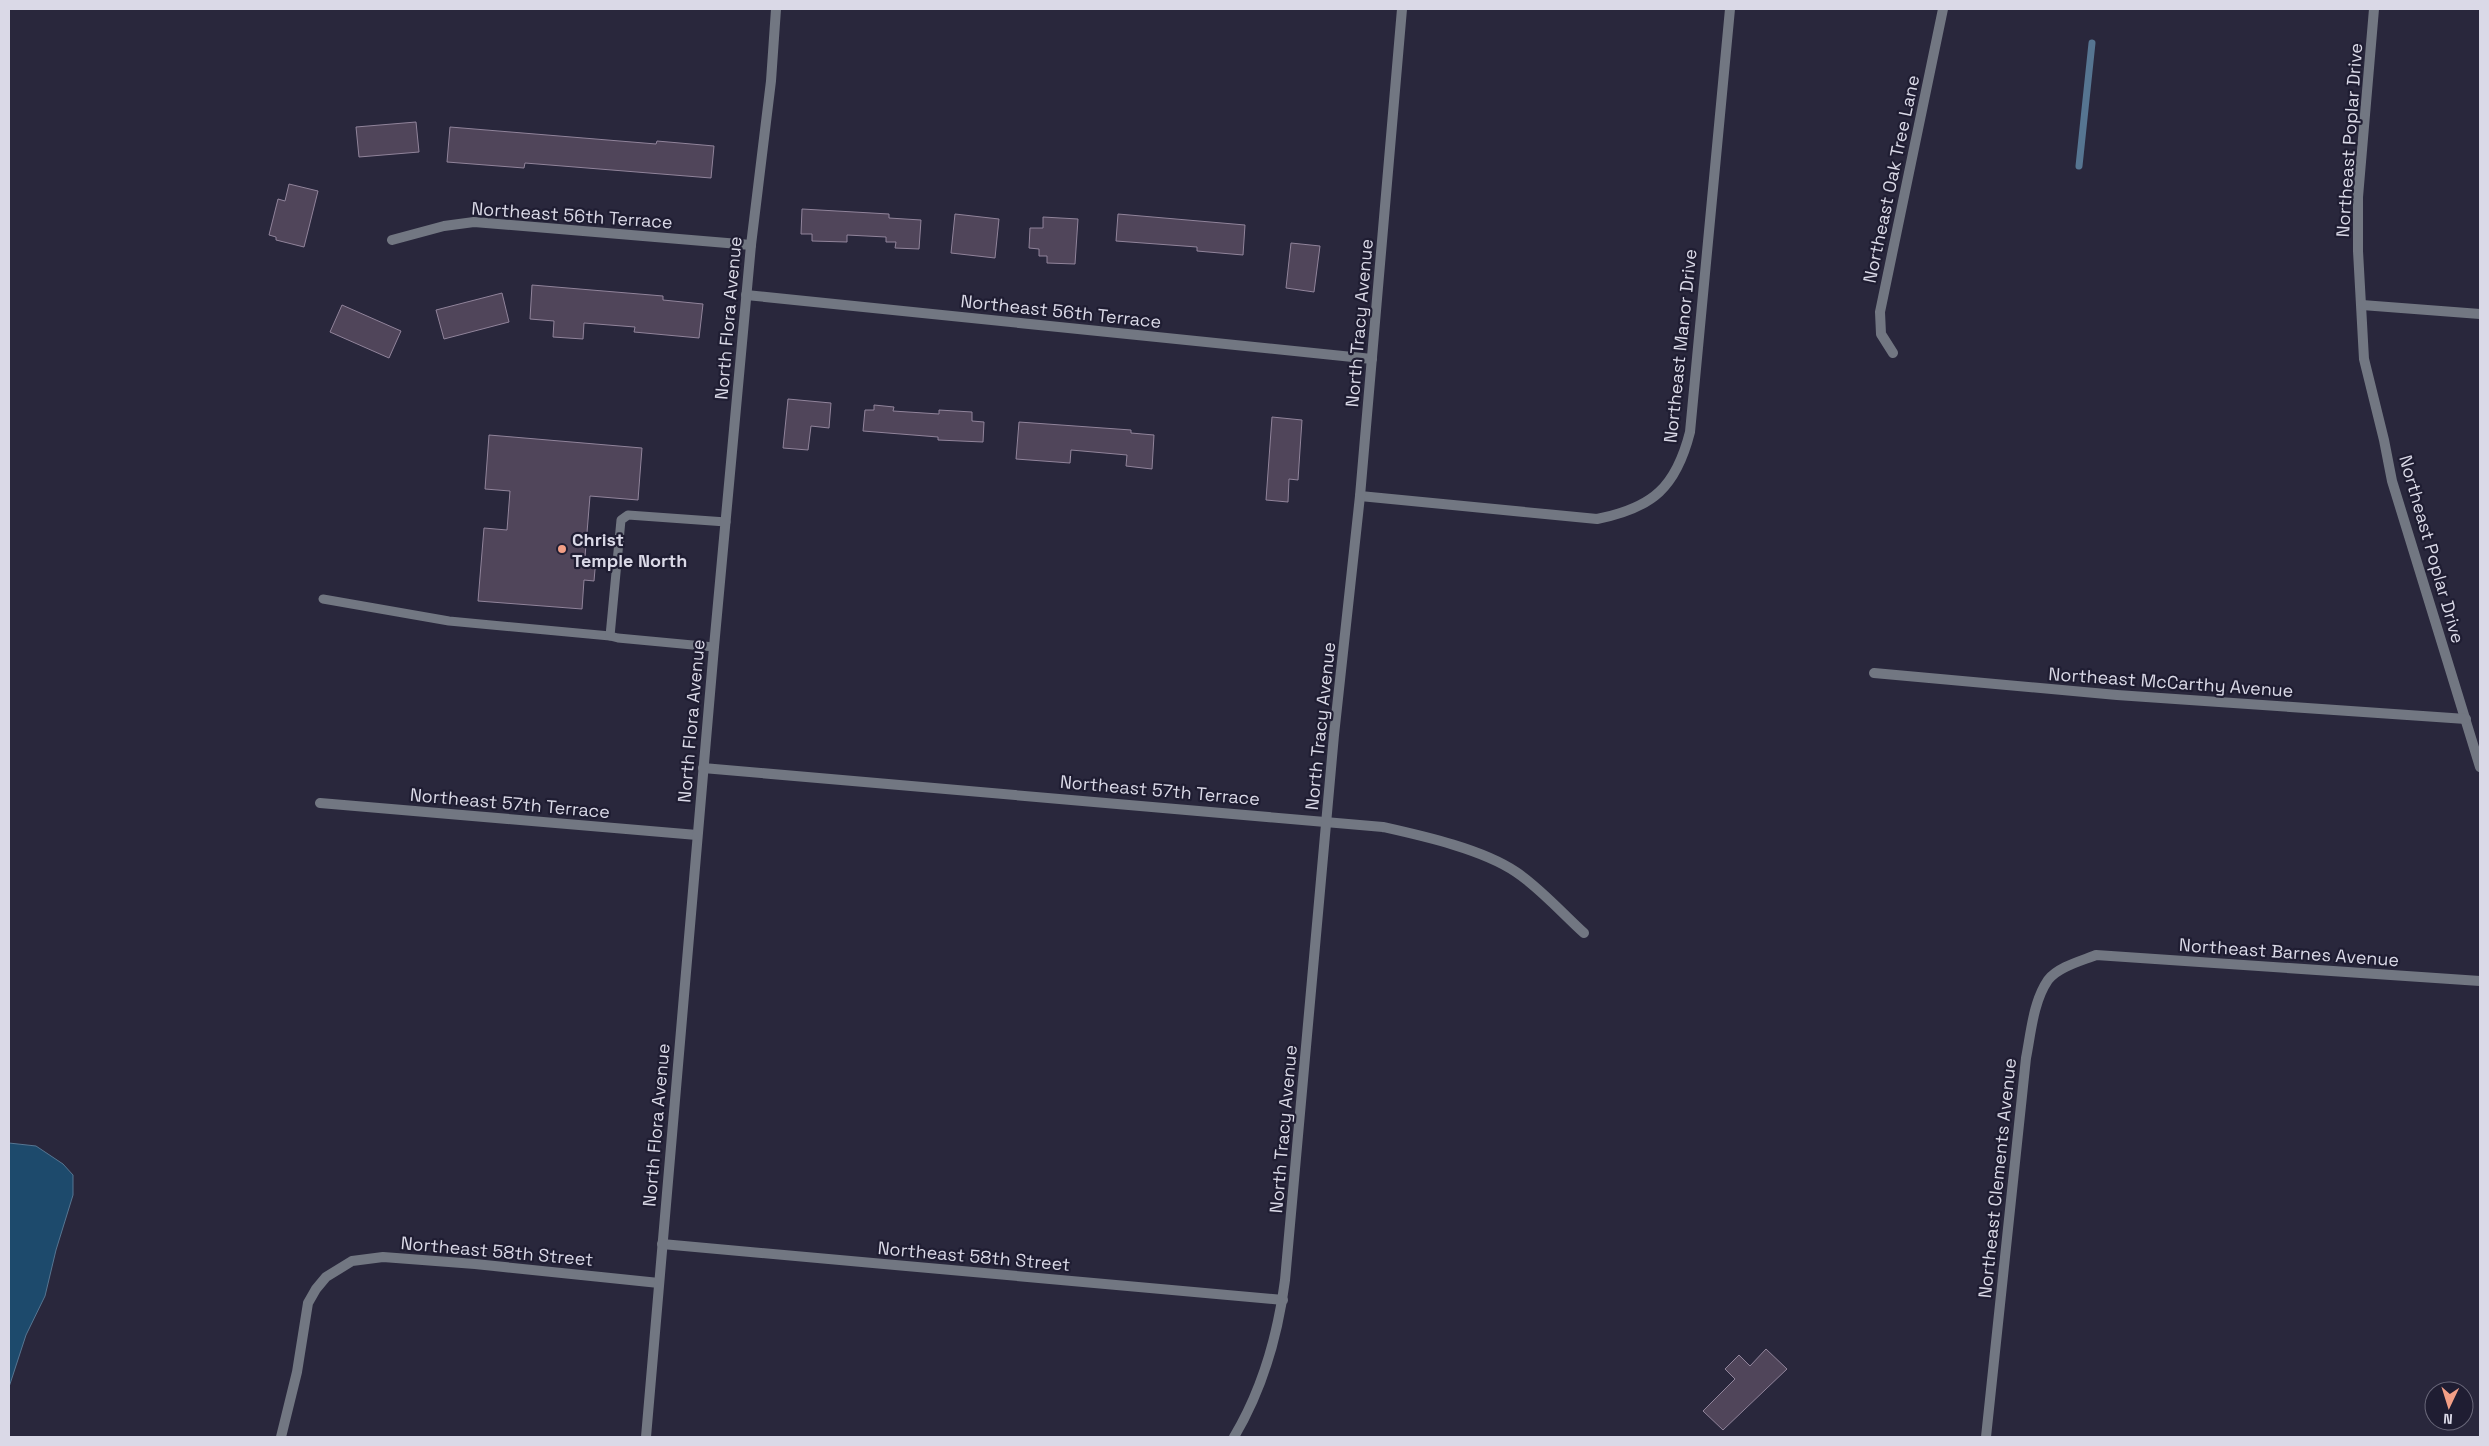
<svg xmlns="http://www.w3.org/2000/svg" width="2489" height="1446" font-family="'Space Grotesk',sans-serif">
  <rect width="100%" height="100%" fill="#29273c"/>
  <polygon fill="#1d4a6c" stroke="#567591" points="9,1143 36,1146 63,1164 73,1175 73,1195 56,1250 45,1296 26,1335 9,1387"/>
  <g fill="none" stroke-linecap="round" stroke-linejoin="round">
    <polyline stroke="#567591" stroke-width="7" points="2079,166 2092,43"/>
  </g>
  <g fill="#50455a" stroke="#91849b">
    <polygon points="416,122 419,152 359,157 356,127"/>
    <polygon points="450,127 656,144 657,141 714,146 711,178 525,163 524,168 447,162"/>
    <polygon points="289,184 318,191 304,247 276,240 276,237 269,235 278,199 285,201"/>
    <polygon points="802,209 889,214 889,218 921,220 919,249 895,248 896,242 886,242 886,237 847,235 847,242 812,241 812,234 801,234"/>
    <polygon points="955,214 999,219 995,258 951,253"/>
    <polygon points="1118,214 1245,225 1243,255 1197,251 1197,247 1116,241"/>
    <polygon points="1043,217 1078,219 1075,264 1047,263 1047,256 1039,256 1039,249 1029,248 1030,228 1043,228"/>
    <polygon points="1291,243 1320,246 1314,292 1286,288"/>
    <polygon points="532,285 663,296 663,300 703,304 699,338 634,332 635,327 584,323 583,339 553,337 554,321 530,319"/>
    <polygon points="502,293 509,322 444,339 436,310"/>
    <polygon points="342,305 401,331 389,358 330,332"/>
    <polygon points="788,399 831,403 829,428 811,426 808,450 783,448"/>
    <polygon points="874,405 894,407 893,411 939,414 939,410 972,412 972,421 984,422 983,442 938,440 938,437 863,431 865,410 874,410"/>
    <polygon points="1272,417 1302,420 1298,480 1289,479 1288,502 1266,500"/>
    <polygon points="1019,422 1131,430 1131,433 1154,435 1152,469 1126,466 1127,455 1071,450 1070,463 1016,459"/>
    <polygon points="489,435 642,448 638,500 590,496 585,557 596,558 594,581 584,580 582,609 478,601 484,528 507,530 510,491 485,489"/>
    <polygon points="1766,1349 1787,1369 1723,1430 1703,1411 1735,1379 1725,1369 1739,1355 1750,1366"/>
  </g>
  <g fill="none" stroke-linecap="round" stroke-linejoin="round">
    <g stroke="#727782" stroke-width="9">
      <polyline points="323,599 449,621 610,636"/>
      <polyline points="714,647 618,638 610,636 621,520 628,515 726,522"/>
    </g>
    <g stroke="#727782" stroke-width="10">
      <polyline points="2374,9 2358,197 2358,251 2364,359 2384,440 2392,481 2480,767"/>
      <polyline points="392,240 444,226 474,222 751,245"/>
      <polyline points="746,295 1372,359"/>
      <polyline points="2362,305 2480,314"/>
      <polyline points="1893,353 1881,334 1880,312 1943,9"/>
      <path d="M1360,496L1597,519C1653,508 1676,487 1690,432L1730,9"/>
      <polyline points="1874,673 2117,695 2466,719"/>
      <path d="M703,768L1383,827C1423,836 1482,849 1516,872C1539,887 1563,914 1584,933"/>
      <polyline points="320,803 697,835"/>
      <polyline points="662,1244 1283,1300"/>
      <polyline points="281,1437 297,1372 308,1303 316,1289 326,1277 352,1261 383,1257 475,1264 659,1283"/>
      <path d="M1234,1437C1262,1390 1278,1334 1285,1280L1334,735L1360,496L1402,9"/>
      <path d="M1986,1437L2026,1058C2031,1033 2033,1002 2048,980C2058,967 2081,961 2096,955L2480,981"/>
    </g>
    <polyline stroke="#727782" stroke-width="10" points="646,1437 714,647 751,245 771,81 776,9"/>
  </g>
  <circle fill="#f39f86" stroke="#1f1d32" stroke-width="2" cx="562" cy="549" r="5"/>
  <g text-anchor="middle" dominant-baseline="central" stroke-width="4.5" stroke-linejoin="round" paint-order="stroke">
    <g font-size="18" fill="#dad9e7" stroke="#1f1d32">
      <text transform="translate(2349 140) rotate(-86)">Northeast Poplar Drive</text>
      <text transform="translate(1891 179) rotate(-78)">Northeast Oak Tree Lane</text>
      <text transform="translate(572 215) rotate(4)">Northeast 56th Terrace</text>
      <text transform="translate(1061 311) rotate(6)">Northeast 56th Terrace</text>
      <text transform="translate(728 318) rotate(-85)">North Flora Avenue</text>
      <text transform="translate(1359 323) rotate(-85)">North Tracy Avenue</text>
      <text transform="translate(1680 346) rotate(-84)">Northeast Manor Drive</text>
      <text transform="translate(2432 549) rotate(74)">Northeast Poplar Drive</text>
      <text transform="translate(2171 682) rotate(4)">Northeast McCarthy Avenue</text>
      <text transform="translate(691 721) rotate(-85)">North Flora Avenue</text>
      <text transform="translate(1320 726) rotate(-84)">North Tracy Avenue</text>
      <text transform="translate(1160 790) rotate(5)">Northeast 57th Terrace</text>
      <text transform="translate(510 803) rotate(5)">Northeast 57th Terrace</text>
      <text transform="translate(2289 952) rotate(4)">Northeast Barnes Avenue</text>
      <text transform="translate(656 1125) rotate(-85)">North Flora Avenue</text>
      <text transform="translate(1283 1129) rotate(-85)">North Tracy Avenue</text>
      <text transform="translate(1997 1178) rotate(-84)">Northeast Clements Avenue</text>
      <text transform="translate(497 1251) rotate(5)">Northeast 58th Street</text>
      <text transform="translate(974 1256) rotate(5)">Northeast 58th Street</text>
    </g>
    <g font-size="18" font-weight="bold" fill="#dad9e7" stroke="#1f1d32" text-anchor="start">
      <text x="572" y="539">Christ<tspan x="572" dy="21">Temple North</tspan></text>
    </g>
  </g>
  <rect width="2489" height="1446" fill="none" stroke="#dad9e7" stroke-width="20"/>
  <g transform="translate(2449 1406) rotate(184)"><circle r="24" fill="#1f1d32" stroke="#6a687a"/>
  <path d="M0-4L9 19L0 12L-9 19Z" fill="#f39f86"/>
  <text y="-8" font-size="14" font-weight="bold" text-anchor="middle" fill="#dad9e7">N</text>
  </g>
</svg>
